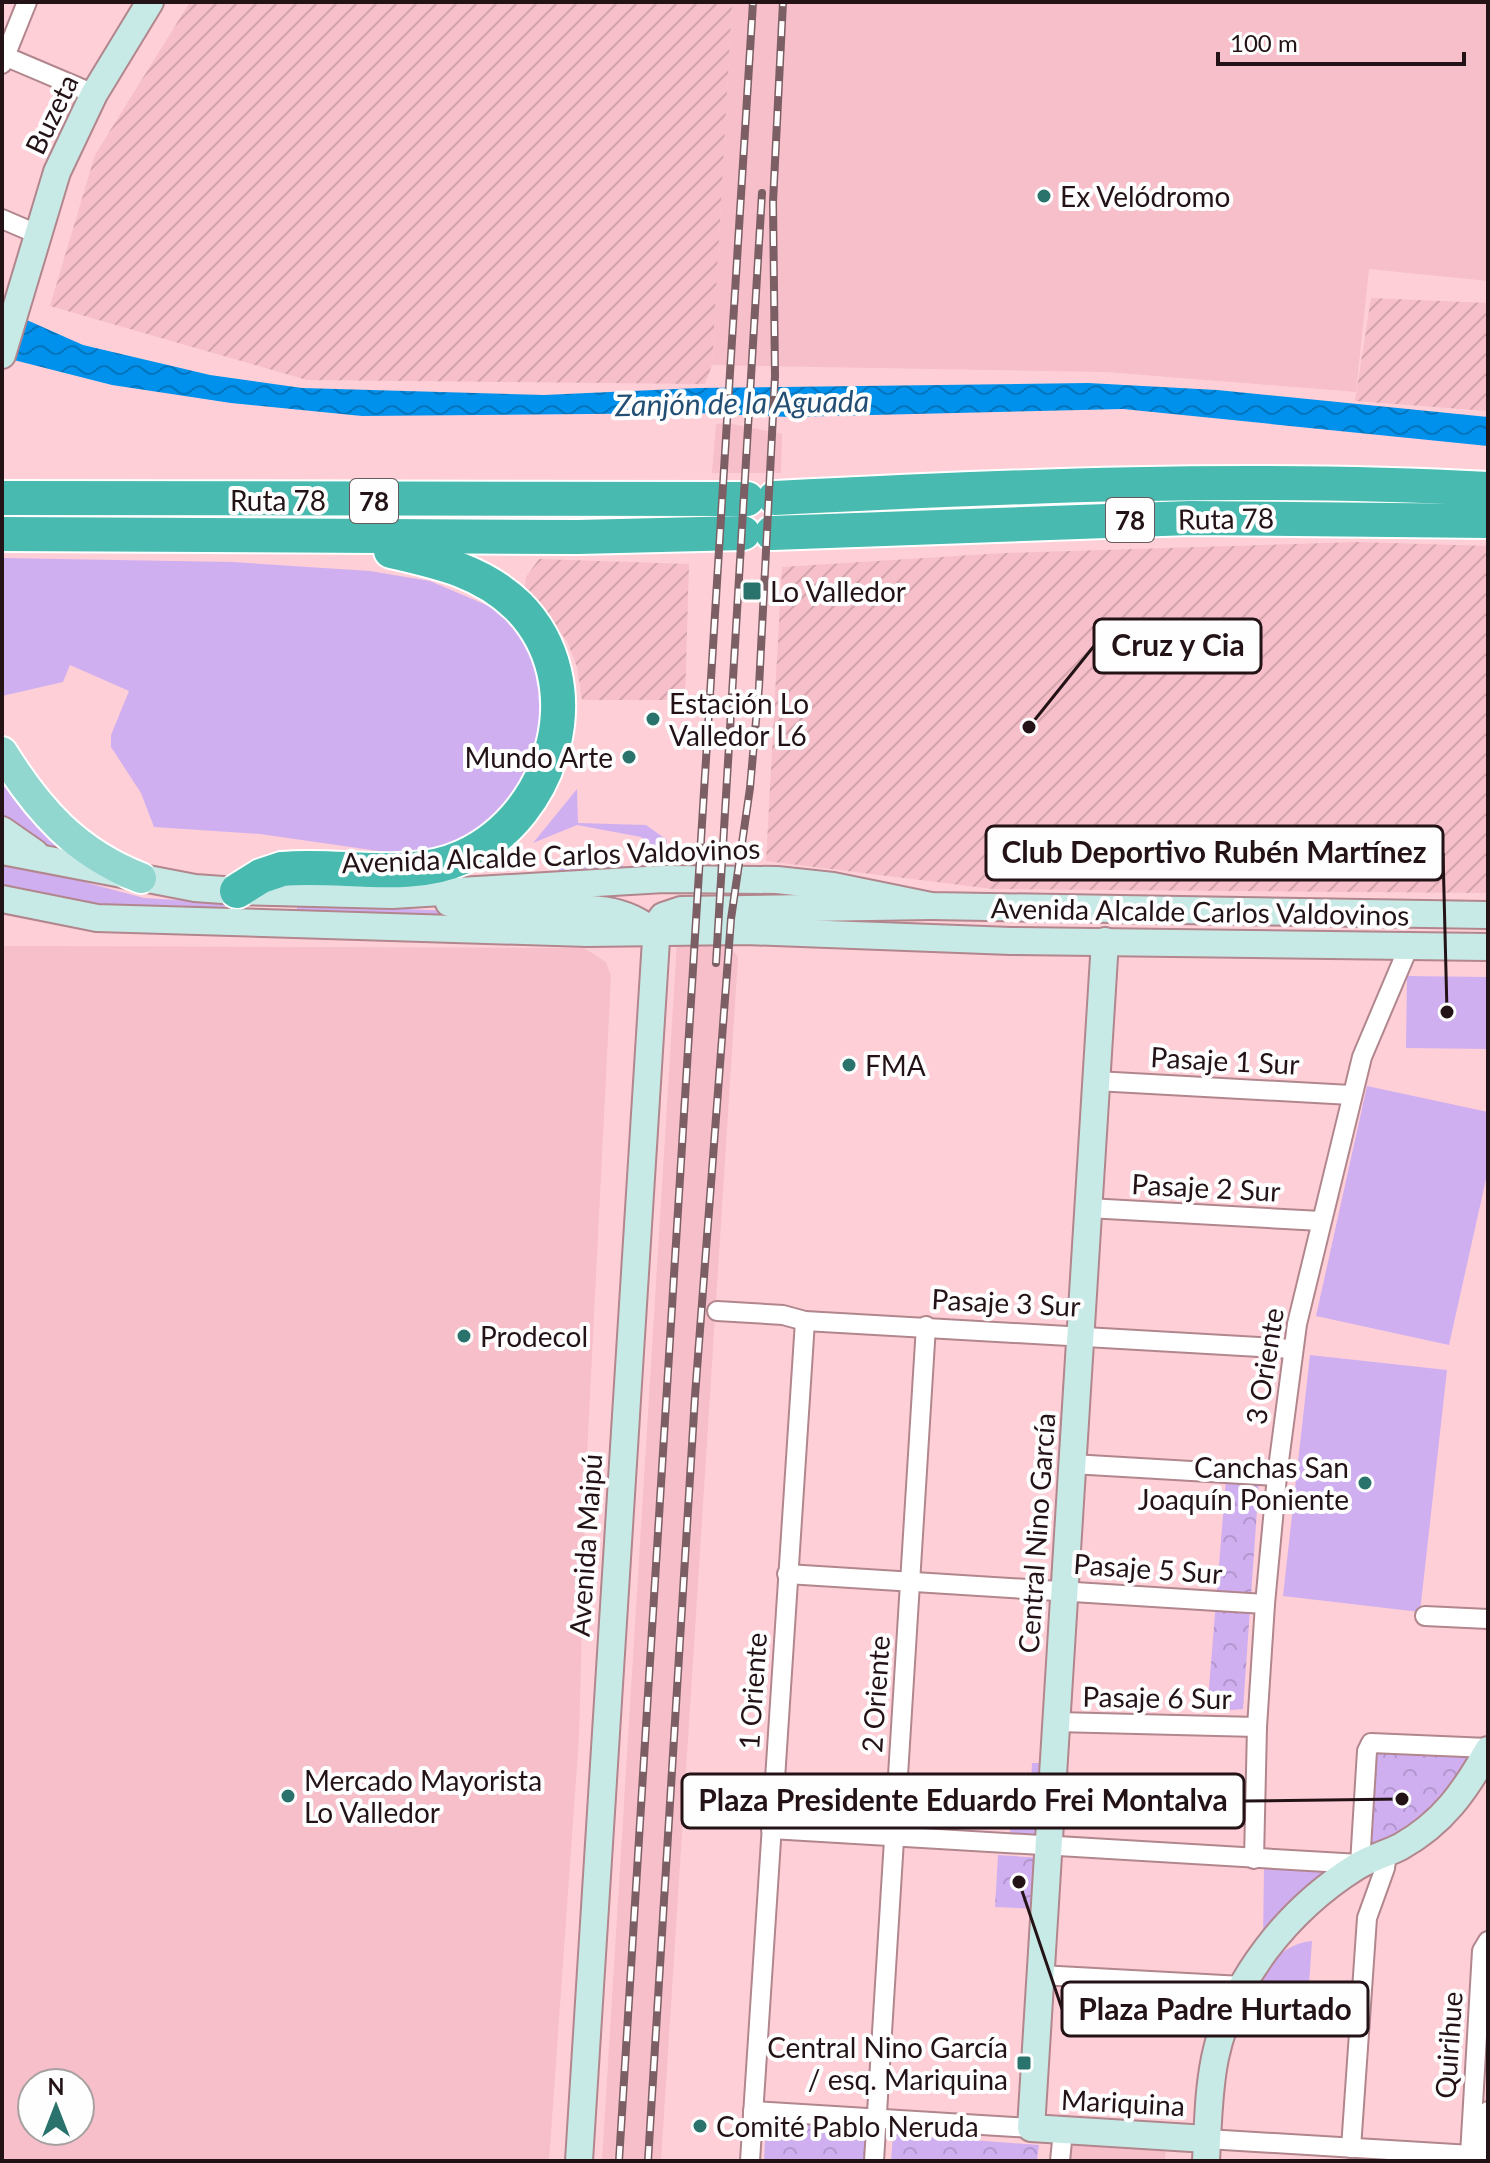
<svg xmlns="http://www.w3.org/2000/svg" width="1490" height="2163" font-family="Lato,sans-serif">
  <defs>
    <pattern id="industrial-furrows" width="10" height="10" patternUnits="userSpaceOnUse" patternTransform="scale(2)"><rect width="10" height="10" fill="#f6bfc9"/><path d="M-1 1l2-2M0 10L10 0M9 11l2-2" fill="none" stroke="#d3a3ac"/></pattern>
    <pattern id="forest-crowns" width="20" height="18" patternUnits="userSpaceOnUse" patternTransform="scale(2)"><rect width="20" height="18" fill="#d0aff1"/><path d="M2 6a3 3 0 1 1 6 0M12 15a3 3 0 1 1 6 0" fill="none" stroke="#b296ce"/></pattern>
    <pattern id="water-waves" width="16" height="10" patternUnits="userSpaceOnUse" patternTransform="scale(2)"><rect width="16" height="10" fill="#0091ec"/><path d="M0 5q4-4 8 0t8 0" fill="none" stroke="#0275be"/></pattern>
  </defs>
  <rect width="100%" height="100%" fill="#fecfd7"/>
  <g fill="#f6bfc9" fill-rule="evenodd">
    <polygon points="732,2 1488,2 1488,281 1369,269 1356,392 1106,372 712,365"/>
    <polygon points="728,423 782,434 781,473 712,473 716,424"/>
    <polygon points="677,942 729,946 738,957 661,2161 602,2161"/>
    <path d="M2,946L584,948L606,962L611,976L586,1475L579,1737L549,2161H2ZM80,2083V2131H32V2083Z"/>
    <polygon points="1070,2143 1166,2148 1165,2161 1069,2161"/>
  </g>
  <g fill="url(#industrial-furrows)">
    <polygon points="190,2 732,2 712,365 705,384 307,380 50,306 95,155"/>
    <polygon points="1371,298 1488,303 1488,411 1355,401"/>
    <polygon points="1358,542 1488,546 1488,893 993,889 766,861 782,567 1004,553"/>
    <polygon points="539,559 689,564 685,700 582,700 577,667 567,641 525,588 526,577"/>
  </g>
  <g fill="#d0aff1">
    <polygon points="2,558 233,562 370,571 430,581 491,607 516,629 540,675 543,743 511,805 450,849 406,855 260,834 154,827 141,793 111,747 111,735 129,691 70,665 63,682 2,696"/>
    <polygon points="2,775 74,855 39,843 2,818"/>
    <polygon points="577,789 578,823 646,825 667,840 664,854 641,837 577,825 533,843"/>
    <polygon points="580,862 619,863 633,873 558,873 558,869"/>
    <polygon points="2,866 54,874 144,898 225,903 225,910 79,911 2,893"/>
    <polygon points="297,904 624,919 297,918"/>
    <polygon points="1407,976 1488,977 1488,1049 1406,1048"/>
    <polygon points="1367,1086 1488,1112 1488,1170 1449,1345 1316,1316"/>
    <polygon points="1310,1355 1447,1370 1420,1612 1283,1596"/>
    <polygon points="1264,1867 1330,1870 1300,1893 1263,1939"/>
    <path d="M1312,1941L1307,2014L1246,2008C1261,1978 1274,1945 1312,1941Z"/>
  </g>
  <g fill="url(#forest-crowns)">
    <polygon points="1226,1479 1259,1482 1243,1709 1207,1712"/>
    <path d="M1369,1745L1472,1751C1444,1801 1416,1832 1362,1850Z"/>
    <polygon points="1032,1763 1047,1763 1043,1839 1010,1837 1012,1783 1031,1784"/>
    <polygon points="998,1855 1042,1858 1039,1909 995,1907"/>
    <polygon points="766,2122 867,2129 864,2161 764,2161"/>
    <polygon points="893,2134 1039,2145 1037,2161 891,2161"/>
  </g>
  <polygon fill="url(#water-waves)" points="2,309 83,345 210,375 302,388 544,395 698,388 1088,383 1217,390 1488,417 1488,446 1123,409 789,417 697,413 362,416 231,403 112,385 2,357"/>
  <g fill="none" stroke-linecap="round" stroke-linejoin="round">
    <g stroke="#b1868d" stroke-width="22">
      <g id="street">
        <polyline points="2,55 94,94"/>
        <polyline points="2,64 27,2"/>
        <polyline points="2,219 37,234"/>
        <polyline points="1096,1081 1351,1095"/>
        <polyline points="1088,1208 1321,1221"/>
        <polyline points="717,1311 783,1315 805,1321 1293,1349"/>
        <polyline points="1072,1464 1277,1476"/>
        <polyline points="787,1574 1265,1604"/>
        <polyline points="1425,1616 1488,1619"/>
        <polyline points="1056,1722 1257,1727"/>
        <polyline points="771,1829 1360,1864 1367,1751 1371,1743 1488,1748"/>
        <polyline points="1254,1859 1257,1727 1265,1604 1277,1476 1297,1324 1362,1057 1409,946"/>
        <polyline points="1040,1975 1242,1986"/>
        <polyline points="753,2111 1031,2128"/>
        <polyline points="1207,2139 1488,2156"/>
        <polyline points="1351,2148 1367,1918 1385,1868 1387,1853"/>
        <polyline points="1470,2155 1482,1951 1488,1941"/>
        <polyline points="1485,2156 1488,2111"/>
        <polyline points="750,2161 805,1321"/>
        <polyline points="874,2161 926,1326"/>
        <polyline points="1060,2161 1063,2131"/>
      </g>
    </g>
    <g stroke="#b1868d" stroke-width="30">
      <g id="secondary">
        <polyline points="2,355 57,172 94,94 150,2"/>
        <polyline points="2,830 35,853"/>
        <polyline points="2,851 195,888 237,891 392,895 664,879 777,880 833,886 931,906 1488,915"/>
        <polyline points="2,899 97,918 587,933 746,931 1011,941 1488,947"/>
        <path d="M449,903C474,907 499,909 524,909C569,910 618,900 654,933"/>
        <polyline points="1105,941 1031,2128 1207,2139"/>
        <polyline points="579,2161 657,924 663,916 681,910 931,906"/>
        <path d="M1206,2161C1208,2127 1208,2092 1215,2058C1231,1980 1289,1909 1356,1867C1369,1859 1385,1854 1400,1847C1443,1823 1465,1791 1488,1750"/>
      </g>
    </g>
    <g stroke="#fff" stroke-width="34">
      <path id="primary" d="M2,752C38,810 76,853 141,878"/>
    </g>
    <g stroke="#fff" stroke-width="38">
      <g id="highway">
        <polyline points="2,498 747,499"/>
        <path d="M775,498C1013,486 1250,476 1488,489"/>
        <polyline points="772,533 1190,518 1488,521"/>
        <polyline points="2,534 578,537 743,533"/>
        <path d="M237,891L261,876L282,869C339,863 409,882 463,857C556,815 593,682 518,606C482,571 439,562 391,551"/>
      </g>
    </g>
    <use href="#street" stroke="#fff" stroke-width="18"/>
    <use href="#secondary" stroke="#c8eae7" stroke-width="26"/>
    <use href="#primary" stroke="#92d6d0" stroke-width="30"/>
    <use href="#highway" stroke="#49bab0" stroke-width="34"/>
    <g stroke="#7b5f64" stroke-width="8">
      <g id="rail">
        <polyline points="716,963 762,193"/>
        <polyline points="619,2161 753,2"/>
        <polyline points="648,2161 695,1396 731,919 750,788 759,687 775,376 773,202 783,2"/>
      </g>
    </g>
    <use href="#rail" stroke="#fefefe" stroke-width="5" stroke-dasharray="15" stroke-linecap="butt"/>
  </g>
  <g fill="#2a726c" stroke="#fefefe" stroke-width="3">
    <circle cx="1044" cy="196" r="8"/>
    <rect x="742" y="581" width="20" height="20" rx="4"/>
    <circle cx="653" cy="719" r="8"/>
    <circle cx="629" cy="757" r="8"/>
    <circle cx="849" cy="1065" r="8"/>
    <circle cx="464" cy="1336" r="8"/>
    <circle cx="1365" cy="1483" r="8"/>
    <circle cx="288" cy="1796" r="8"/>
    <rect x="1016" y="2055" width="16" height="16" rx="4"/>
    <circle cx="700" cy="2126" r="8"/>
  </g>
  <g text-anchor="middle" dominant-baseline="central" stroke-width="8" stroke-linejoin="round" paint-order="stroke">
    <g fill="#fefefe" stroke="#655a5c" stroke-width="2">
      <rect x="350" y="479" width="48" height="44" rx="6"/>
      <rect x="1106" y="498" width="48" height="44" rx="6"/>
    </g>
    <g font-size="26" font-weight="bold" fill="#231316">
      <text x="374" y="501">78</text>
      <text x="1130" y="520">78</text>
    </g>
    <g font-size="28" fill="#231316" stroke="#fefefe">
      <text transform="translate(51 114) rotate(-64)">Buzeta</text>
      <text x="278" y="500">Ruta 78</text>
      <text transform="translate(1226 518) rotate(-1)">Ruta 78</text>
      <text transform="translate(551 855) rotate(-2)">Avenida Alcalde Carlos Valdovinos</text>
      <text transform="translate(1200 911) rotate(1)">Avenida Alcalde Carlos Valdovinos</text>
      <text transform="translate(1225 1060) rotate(3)">Pasaje 1 Sur</text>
      <text transform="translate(1206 1187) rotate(3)">Pasaje 2 Sur</text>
      <text transform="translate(1006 1302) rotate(3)">Pasaje 3 Sur</text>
      <text transform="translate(1264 1366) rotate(-81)">3 Oriente</text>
      <text transform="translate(1036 1533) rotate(-86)">Central Nino García</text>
      <text transform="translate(585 1545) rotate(-86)">Avenida Maipú</text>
      <text transform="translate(1148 1568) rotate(4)">Pasaje 5 Sur</text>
      <text transform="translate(752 1691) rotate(-86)">1 Oriente</text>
      <text transform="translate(875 1694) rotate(-86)">2 Oriente</text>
      <text transform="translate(1157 1697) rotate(1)">Pasaje 6 Sur</text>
      <text transform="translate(1448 2045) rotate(-86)">Quirihue</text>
      <text transform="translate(1123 2102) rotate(3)">Mariquina</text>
    </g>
    <g font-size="28" fill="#231316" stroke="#fefefe" text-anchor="start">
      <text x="1060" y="196">Ex Velódromo</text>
      <text x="770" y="591">Lo Valledor</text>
      <text x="669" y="703">Estación Lo<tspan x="669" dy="32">Valledor L6</tspan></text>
      <text x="613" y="757" text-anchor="end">Mundo Arte</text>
      <text x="865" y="1065">FMA</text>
      <text x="480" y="1336">Prodecol</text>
      <text x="1349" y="1467" text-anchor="end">Canchas San<tspan x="1349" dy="32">Joaquín Poniente</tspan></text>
      <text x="304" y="1780">Mercado Mayorista<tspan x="304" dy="32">Lo Valledor</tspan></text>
      <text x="1008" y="2047" text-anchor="end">Central Nino García<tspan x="1008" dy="32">/ esq. Mariquina</tspan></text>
      <text x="716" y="2126">Comité Pablo Neruda</text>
    </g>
    <g font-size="30" font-style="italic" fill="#244f75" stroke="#fefefe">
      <text transform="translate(742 402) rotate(-1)">Zanjón de la Aguada</text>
    </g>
  </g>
  <path fill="none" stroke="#231316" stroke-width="3" d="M1029 727L1094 646M1447 1012L1443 853M1402 1799L1244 1801M1019 1882L1062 2009"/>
  <g fill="#231316" stroke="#fefefe" stroke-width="3">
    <circle cx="1029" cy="727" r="8"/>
    <circle cx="1447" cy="1012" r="8"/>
    <circle cx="1402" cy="1799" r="8"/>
    <circle cx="1019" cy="1882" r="8"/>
  </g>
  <g fill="#fefefe" stroke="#231316" stroke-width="3">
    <rect x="1094" y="619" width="167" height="54" rx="8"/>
    <rect x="986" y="826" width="457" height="54" rx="8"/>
    <rect x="682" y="1774" width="562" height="54" rx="8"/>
    <rect x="1062" y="1982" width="306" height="54" rx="8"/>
  </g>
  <g font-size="30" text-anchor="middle" font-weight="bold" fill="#231316">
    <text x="1178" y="656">Cruz y Cia</text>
    <text x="1214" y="863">Club Deportivo Rubén Martínez</text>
    <text x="963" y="1811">Plaza Presidente Eduardo Frei Montalva</text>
    <text x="1215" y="2020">Plaza Padre Hurtado</text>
  </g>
  <rect width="1490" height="2163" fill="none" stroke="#231316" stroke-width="8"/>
  <g transform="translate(56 2107)"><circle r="38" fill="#fefefe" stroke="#a6a0a1" stroke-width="2"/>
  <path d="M0-6L14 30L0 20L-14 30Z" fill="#2a726c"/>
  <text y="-12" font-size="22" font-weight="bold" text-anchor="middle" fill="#231316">N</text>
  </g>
  <path d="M1218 52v12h246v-12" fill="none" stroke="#231316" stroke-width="4"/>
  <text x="1230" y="52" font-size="24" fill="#231316" stroke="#fefefe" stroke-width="6" paint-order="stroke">100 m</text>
</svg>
